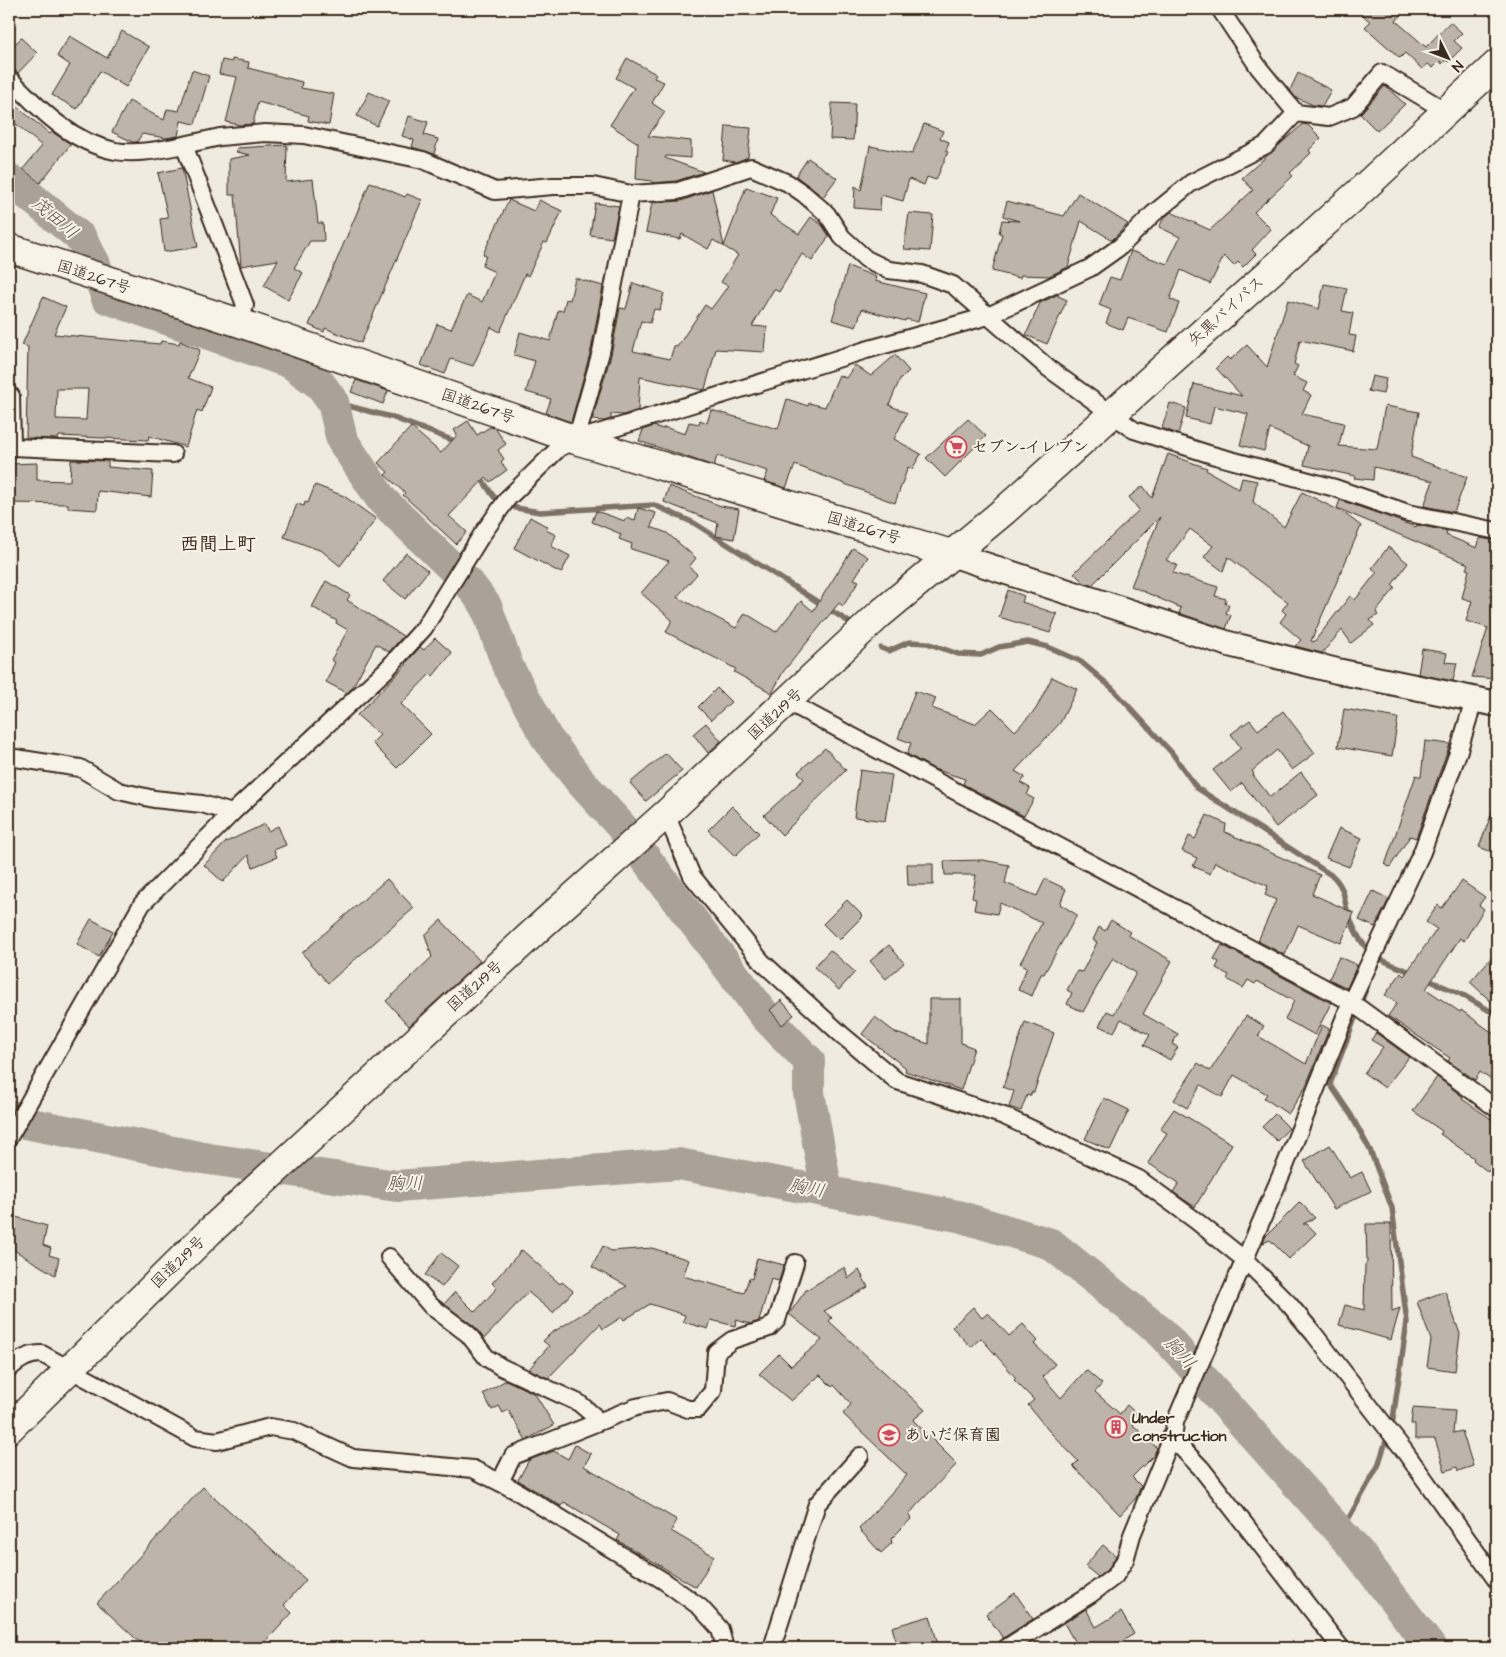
<svg xmlns="http://www.w3.org/2000/svg" width="1506" height="1657" font-family="'Architects Daughter','Klee One',sans-serif">
  <rect width="100%" height="100%" fill="#efebe0"/>
  <filter id="ink" filterUnits="userSpaceOnUse"><feTurbulence type="fractalNoise" baseFrequency=".02" numOctaves="2"/><feDisplacementMap in="SourceGraphic" scale="10" xChannelSelector="R" yChannelSelector="G"/><feConvolveMatrix kernelMatrix="1 2 1 2 8 2 1 2 1" color-interpolation-filters="sRGB"/></filter>
  <g filter="url(#ink)">
    <g fill="none" stroke-linecap="round" stroke-linejoin="round">
      <g stroke="#7e7266" stroke-width="5.5">
        <polyline points="333,402 391,417 452,440 457,446"/>
        <polyline points="479,475 494,497 516,508 540,512 654,505 694,523 849,622"/>
        <path d="M881,648L889,651L909,642L927,643L958,654L981,655L999,647L1028,642L1048,647L1080,661L1112,688L1172,753L1197,788L1334,877C1348,893 1342,899 1349,916C1364,956 1376,958 1413,973"/>
        <polyline points="1426,979 1461,994 1497,1015"/>
        <polyline points="1341,1532 1378,1466 1393,1419 1407,1322 1392,1208 1370,1150 1351,1115 1330,1084 1368,984"/>
      </g>
      <g stroke="#aaa296" stroke-width="32">
        <polyline points="9,179 81,238 94,262 107,298 291,363 321,385 333,402 342,440 382,500 471,586 486,606 508,667 546,737 580,781 621,826 766,1017 809,1061 809,1093 827,1192"/>
        <polyline points="9,1115 25,1123 209,1159 397,1186 678,1164 958,1216 1051,1244 1162,1333 1358,1552 1431,1648"/>
      </g>
    </g>
    <g fill="#bdb5aa" stroke="#3b2a1e" fill-rule="evenodd">
      <polygon points="1357,9 1407,9 1396,21 1426,47 1450,22 1462,33 1454,41 1462,48 1448,62 1446,60 1442,64 1440,61 1433,68 1428,64 1422,69 1405,53 1400,58 1365,27 1370,22"/>
      <polygon points="122,31 149,47 126,87 100,71 77,109 52,95 70,65 57,56 70,36 107,58"/>
      <polygon points="21,38 37,53 18,73 9,68 9,50"/>
      <polygon points="627,58 656,74 654,78 664,82 652,103 665,112 648,136 691,141 691,158 666,156 665,158 704,172 676,181 652,183 652,181 636,179 638,143 610,125 634,88 616,78"/>
      <polygon points="232,59 249,62 248,68 302,82 301,88 334,94 329,125 308,121 309,116 258,102 253,124 240,125 226,122 237,77 219,74 222,60 232,62"/>
      <polygon points="192,70 209,76 195,124 181,121 178,136 166,138 142,134 137,142 133,142 112,132 129,101 164,120 167,109 179,111"/>
      <polygon points="1298,73 1331,90 1322,106 1313,105 1295,97 1290,90"/>
      <polygon points="1385,86 1405,104 1377,131 1360,114"/>
      <polygon points="369,92 389,101 377,126 357,116"/>
      <polygon points="9,100 50,134 52,132 71,144 40,183 23,169 42,146 9,118"/>
      <polygon points="832,103 855,104 853,140 830,139"/>
      <polygon points="409,116 428,122 424,135 438,139 434,154 412,147 414,140 402,136"/>
      <polygon points="924,124 943,131 940,138 949,142 946,151 948,152 936,180 927,177 924,185 909,179 903,201 881,195 880,210 854,208 855,186 861,190 870,146 912,154"/>
      <polygon points="1303,124 1308,125 1321,138 1309,150 1311,153 1290,173 1293,176 1254,212 1271,229 1252,250 1256,254 1243,267 1238,262 1234,266 1224,256 1210,284 1181,270 1170,299 1179,303 1168,332 1128,318 1123,330 1106,323 1111,310 1099,305 1110,277 1120,280 1131,251 1167,264 1180,237 1159,227 1164,218 1171,212 1210,230 1253,190 1242,178"/>
      <polygon points="726,126 751,128 748,157 736,162 723,160"/>
      <polygon points="287,145 286,182 313,179 318,223 323,223 324,241 310,241 294,268 303,273 288,300 264,286 278,260 241,266 235,195 229,195 229,159 250,155 236,152 237,148"/>
      <polygon points="808,158 837,178 823,197 796,176"/>
      <polygon points="182,168 198,247 164,252 160,219 168,218 158,173"/>
      <polygon points="370,182 405,197 407,194 422,200 361,343 325,328 324,332 309,325"/>
      <polygon points="746,187 777,198 770,215 799,234 811,217 822,225 829,236 812,261 802,254 779,292 774,289 752,326 767,327 765,352 716,349 705,389 702,390 640,377 638,410 623,415 611,414 611,419 604,421 592,420 611,355 620,308 626,309 633,283 664,293 660,310 654,309 650,323 641,321 633,351 670,359 674,346 677,347 705,305 711,309 728,286 721,282 738,255 713,240 708,249 682,234 680,239 646,232 652,203 681,201 712,190 724,246"/>
      <polygon points="1078,193 1128,224 1112,240 1081,221 1068,267 1049,276 1021,275 1020,278 992,271 1002,234 999,233 1002,220 1019,221 1003,216 1007,201 1064,216"/>
      <polygon points="509,200 534,211 539,200 562,211 547,243 544,242 528,276 525,274 500,332 491,327 473,366 451,359 445,374 421,365 437,324 451,329 467,295 482,302 495,272 482,266 486,256 483,254"/>
      <polygon points="595,203 619,206 612,238 590,235"/>
      <polygon points="909,213 933,215 930,251 904,249"/>
      <polygon points="848,266 876,277 875,281 925,293 918,322 906,319 905,321 862,309 856,327 832,320"/>
      <polygon points="575,278 603,286 591,350 571,422 546,413 551,399 526,392 535,361 514,355 520,332 550,341 558,310 563,311 566,299 570,300"/>
      <polygon points="1324,284 1347,288 1342,311 1353,313 1349,335 1356,336 1353,351 1300,340 1294,364 1298,366 1293,376 1307,383 1303,391 1311,395 1302,414 1344,423 1339,446 1377,449 1385,406 1419,412 1411,457 1467,477 1454,512 1424,506 1433,481 1374,467 1373,480 1354,478 1355,476 1304,465 1308,446 1270,429 1264,451 1240,445 1248,414 1214,406 1210,424 1186,418 1194,384 1242,396 1216,368 1227,357 1230,360 1247,345 1267,367 1288,300 1319,309"/>
      <polygon points="1059,294 1058,296 1067,300 1047,344 1026,335 1040,303"/>
      <path d="M43,297L66,307L54,334L160,344L161,341L179,344L180,341L200,350L188,378L211,387L202,412L197,410L186,447L149,436L148,440L59,436L58,439L26,438L28,347L22,345ZM57,389H88L86,420L56,419Z"/>
      <polygon points="895,355 909,371 900,379 889,405 907,413 894,439 921,454 912,469 908,467 895,503 795,465 786,488 764,481 768,471 717,456 714,466 639,441 643,430 654,426 663,429 664,427 685,434 689,422 699,424 700,420 707,423 711,410 778,429 787,399 808,406 809,403 825,407 839,375 846,378 855,365 871,376"/>
      <polygon points="1372,376 1386,379 1383,394 1368,391"/>
      <polygon points="356,380 388,391 383,404 351,392"/>
      <polygon points="1170,403 1186,408 1178,434 1162,428"/>
      <polygon points="968,419 986,436 945,477 926,458"/>
      <polygon points="468,421 477,435 490,427 495,428 506,444 498,450 504,459 501,462 507,470 490,482 486,477 449,516 467,532 456,544 403,495 405,493 385,475 388,472 378,463 411,427 441,453 457,435 454,430"/>
      <polygon points="1168,454 1207,468 1206,470 1239,489 1242,478 1257,481 1253,502 1284,527 1302,492 1344,513 1361,526 1311,641 1314,642 1350,596 1355,600 1377,572 1372,568 1388,547 1408,563 1392,585 1395,588 1376,612 1378,615 1370,620 1374,625 1351,643 1342,630 1322,653 1295,646 1301,640 1280,622 1286,614 1282,610 1288,602 1228,557 1223,571 1204,557 1213,546 1190,529 1166,560 1177,565 1173,573 1218,587 1215,596 1226,599 1225,604 1229,605 1226,613 1231,615 1226,629 1179,613 1181,608 1131,586 1160,517 1092,585 1084,583 1074,573 1139,510 1129,497 1143,486 1152,498"/>
      <polygon points="71,460 108,461 108,467 153,471 151,497 98,491 97,510 68,508 68,504 9,503 9,464 37,463 37,480 70,481"/>
      <polygon points="315,485 344,496 376,519 340,566 322,551 284,537 297,504 304,506 305,502 308,503"/>
      <polygon points="669,486 721,506 739,509 734,539 716,536 718,523 664,502"/>
      <polygon points="1340,500 1416,527 1417,525 1447,531 1446,535 1477,548 1480,538 1497,541 1496,679 1472,677 1488,628 1466,621 1472,601 1462,598 1469,570 1466,569 1468,564 1337,508"/>
      <polygon points="638,508 656,513 651,527 667,533 696,558 689,567 697,574 677,597 736,628 745,613 776,632 801,601 813,611 853,548 868,557 854,579 859,581 843,606 839,603 783,672 772,693 734,672 736,669 666,632 672,620 641,593 669,561 631,549 632,544 619,539 621,534 592,522 596,511 625,521 626,518 635,521"/>
      <polygon points="530,517 548,527 546,530 556,535 551,546 570,556 561,573 514,548"/>
      <polygon points="406,553 428,571 405,599 383,581"/>
      <polygon points="326,581 350,595 347,600 403,636 389,652 376,644 352,688 347,693 326,682 335,662 331,660 348,630 336,623 337,621 312,607"/>
      <polygon points="1008,590 1024,596 1022,602 1057,614 1050,633 999,617"/>
      <polygon points="435,638 452,653 433,676 430,674 401,704 431,734 397,768 372,743 380,735 357,715 407,664 406,663 420,647 424,650"/>
      <polygon points="1422,649 1447,653 1445,662 1457,663 1453,681 1418,674"/>
      <polygon points="1052,677 1077,689 1060,723 1015,771 1025,777 1021,783 1030,788 1027,795 1034,799 1024,816 963,784 965,779 934,769 907,754 911,743 898,738 915,691 936,698 932,708 975,724 992,708 1015,731 1036,709"/>
      <polygon points="717,688 731,702 711,720 698,707"/>
      <polygon points="1344,709 1398,718 1392,756 1338,747"/>
      <polygon points="1283,711 1315,753 1292,770 1277,750 1252,771 1254,774 1253,775 1270,797 1301,772 1318,795 1276,827 1242,783 1231,792 1213,770 1241,748 1231,734 1250,720 1258,730"/>
      <polygon points="706,723 721,741 708,753 693,734"/>
      <polygon points="1425,741 1450,744 1416,838 1410,836 1390,867 1385,865 1416,775 1421,777"/>
      <polygon points="825,748 846,770 782,835 764,815 804,779 798,772"/>
      <polygon points="666,753 682,771 646,801 630,783"/>
      <polygon points="860,770 892,775 885,821 854,817"/>
      <polygon points="1496,802 1497,803 1497,854 1479,847"/>
      <polygon points="732,806 759,833 735,856 708,830"/>
      <polygon points="1207,815 1226,824 1225,832 1320,875 1312,894 1354,913 1341,943 1298,925 1285,955 1258,941 1276,900 1265,895 1268,886 1215,862 1210,874 1193,866 1197,858 1182,851 1189,836 1195,839"/>
      <polygon points="265,824 268,831 278,826 286,845 274,850 277,857 253,867 248,855 223,882 204,865 226,842"/>
      <polygon points="1339,828 1362,838 1349,867 1326,858"/>
      <polygon points="983,860 1009,865 1005,883 1037,896 1045,879 1066,889 1060,904 1077,915 1044,974 1041,974 1032,996 1018,990 1027,967 1020,963 1042,923 1000,903 997,914 974,910 976,899 972,898 976,875 945,875 944,861"/>
      <polygon points="907,864 933,864 933,885 908,885"/>
      <polygon points="387,879 414,908 328,983 302,953"/>
      <polygon points="1462,881 1485,897 1479,905 1484,909 1464,941 1460,938 1426,989 1460,1012 1461,1010 1497,1036 1497,1084 1480,1072 1475,1080 1448,1061 1450,1058 1388,1016 1397,1003 1385,995 1401,973 1404,976 1437,929 1426,922 1438,905 1442,908"/>
      <polygon points="1373,891 1389,899 1375,927 1359,920"/>
      <polygon points="847,900 863,916 839,940 823,924"/>
      <polygon points="91,919 113,931 99,957 77,944"/>
      <polygon points="441,920 480,961 409,1026 386,1001 432,957 425,935"/>
      <polygon points="1111,920 1130,932 1128,935 1172,961 1143,1014 1178,1034 1172,1044 1178,1047 1170,1060 1144,1045 1150,1035 1121,1019 1114,1032 1099,1026 1107,1011 1114,1014 1136,973 1113,958 1083,1012 1067,1004 1072,993 1067,990 1077,971 1082,972 1094,949 1097,942 1093,940 1099,927 1105,931"/>
      <polygon points="889,945 904,963 886,979 870,961"/>
      <polygon points="1222,945 1331,1003 1315,1035 1285,1019 1294,1001 1257,981 1255,984 1248,980 1243,988 1227,979 1229,975 1216,968 1219,962 1214,959"/>
      <polygon points="830,950 855,972 839,990 814,967"/>
      <polygon points="1497,951 1497,1007 1470,982"/>
      <polygon points="1339,957 1357,965 1347,988 1329,979"/>
      <polygon points="929,999 961,999 961,1043 974,1048 961,1090 905,1071 906,1068 862,1034 875,1017 896,1033 929,1044"/>
      <polygon points="781,1000 794,1015 782,1025 770,1010"/>
      <polygon points="1246,1016 1264,1026 1258,1036 1306,1064 1322,1025 1329,1029 1305,1088 1288,1114 1264,1098 1267,1094 1234,1075 1222,1097 1201,1085 1187,1108 1174,1100 1198,1063 1210,1071"/>
      <polygon points="1025,1022 1054,1033 1034,1092 1032,1092 1030,1096 1027,1095 1021,1111 1009,1107 1014,1091 1003,1087"/>
      <polygon points="1376,1033 1409,1057 1385,1088 1364,1073 1383,1047 1371,1040"/>
      <polygon points="1437,1077 1463,1097 1462,1099 1497,1123 1497,1161 1488,1172 1473,1160 1474,1158 1440,1134 1442,1131 1413,1111"/>
      <polygon points="1104,1098 1129,1110 1110,1150 1085,1139"/>
      <polygon points="1174,1109 1232,1144 1195,1207 1173,1192 1179,1183 1148,1163 1167,1133 1160,1129"/>
      <polygon points="1275,1114 1289,1128 1277,1141 1262,1127"/>
      <polygon points="1330,1145 1350,1178 1362,1172 1371,1191 1334,1209 1304,1161"/>
      <polygon points="1300,1202 1315,1218 1303,1224 1307,1224 1316,1233 1289,1259 1270,1240 1263,1243 1266,1236"/>
      <polygon points="9,1215 47,1226 43,1245 51,1248 49,1255 59,1258 55,1275 9,1247"/>
      <polygon points="1366,1224 1391,1224 1392,1311 1400,1308 1391,1340 1339,1325 1345,1305 1364,1310 1365,1265 1367,1262"/>
      <polygon points="603,1246 611,1251 652,1248 689,1260 683,1276 744,1293 749,1278 752,1279 757,1258 784,1265 779,1281 771,1279 759,1321 750,1324 736,1320 735,1326 711,1320 708,1329 683,1322 685,1315 650,1304 624,1320 622,1317 603,1329 600,1324 548,1378 529,1369 549,1346 543,1341 550,1334 627,1286 592,1267"/>
      <polygon points="522,1250 560,1284 562,1282 573,1291 553,1313 528,1292 484,1339 474,1326 444,1304 455,1292 475,1312 497,1288 492,1283"/>
      <polygon points="441,1253 458,1266 442,1287 425,1275"/>
      <polygon points="845,1267 848,1279 859,1270 868,1287 824,1311 832,1318 829,1321 925,1410 913,1420 957,1464 916,1506 909,1515 911,1519 891,1539 892,1543 881,1553 859,1529 907,1475 843,1414 851,1404 834,1385 832,1387 820,1375 791,1401 759,1374 779,1354 791,1366 822,1340 789,1314 806,1290"/>
      <polygon points="1445,1291 1460,1334 1455,1371 1427,1367 1431,1340 1417,1302"/>
      <polygon points="973,1307 982,1318 988,1313 1009,1336 1023,1324 1038,1341 1034,1344 1055,1364 1043,1377 1061,1398 1086,1370 1102,1384 1095,1392 1120,1414 1127,1405 1140,1417 1133,1425 1157,1448 1154,1455 1132,1477 1141,1486 1136,1498 1120,1515 1073,1466 1078,1461 1049,1431 1028,1405 1034,1400 1014,1380 1016,1378 981,1338 971,1347 952,1327"/>
      <polygon points="506,1380 535,1394 554,1425 526,1440 508,1410 503,1413 499,1406 492,1410 483,1394"/>
      <polygon points="1413,1408 1455,1411 1453,1433 1462,1431 1473,1466 1458,1471 1457,1467 1445,1471 1435,1439 1415,1439 1415,1424 1411,1424"/>
      <polygon points="575,1445 591,1454 584,1466 677,1520 671,1531 714,1556 696,1587 617,1540 620,1535 564,1502 561,1506 518,1480 529,1460 554,1451 568,1459"/>
      <polygon points="203,1487 306,1580 284,1605 292,1613 260,1648 146,1648 97,1603"/>
      <polygon points="1103,1545 1116,1556 1108,1569 1098,1577 1085,1566"/>
      <polygon points="1015,1593 1033,1619 1003,1638 986,1614"/>
      <polygon points="1086,1609 1096,1627 1121,1612 1134,1634 1111,1648 1078,1648 1064,1623"/>
      <polygon points="930,1616 939,1648 898,1648 892,1627"/>
    </g>
    <g fill="none" stroke-linecap="round" stroke-linejoin="round">
      <g stroke="#3b2a1e" stroke-width="20">
        <g id="street">
          <polyline points="1220,9 1259,68 1296,113 1329,117 1353,107 1382,73 1446,111"/>
          <path d="M9,78C39,109 71,142 115,151C138,155 162,149 184,145L245,305L240,323"/>
          <polyline points="184,145 220,137 265,133 304,135 423,160 495,191 553,186 593,186 631,194 678,191 751,167 788,183 804,194 827,214 842,237 866,259 889,270 922,274 953,285 1048,368 1134,430 1212,455 1335,488 1408,513 1497,531"/>
          <polyline points="9,396 11,396 12,447 173,454"/>
          <polyline points="576,440 601,352 631,194"/>
          <polyline points="788,702 1351,1002 1497,1109"/>
          <polyline points="9,757 80,768 119,791 154,799 202,804 232,813"/>
          <polyline points="666,814 692,876 762,962 842,1035 897,1081 1004,1116 1139,1179 1195,1220 1245,1260 1289,1304 1314,1334 1403,1449 1497,1581"/>
          <polyline points="9,1137 142,904 232,813 387,669 424,628 481,536 508,498 559,448 576,440 866,350 988,316 1090,268 1121,246 1153,214 1191,183 1266,145 1296,113"/>
          <polyline points="389,1257 431,1306 468,1334 487,1358 501,1367 579,1403 593,1415 597,1422"/>
          <path d="M9,1369C19,1360 28,1354 42,1354L195,1438L217,1441L270,1427L294,1431L353,1458L473,1469L513,1489L664,1581L700,1607L720,1629L725,1648"/>
          <polyline points="1171,1437 1201,1468 1341,1648"/>
          <polyline points="500,1482 513,1456 636,1407 667,1401 688,1409 698,1409 713,1391 716,1352 732,1340 769,1328 777,1320 795,1263"/>
          <polyline points="772,1648 817,1504 860,1456"/>
          <polyline points="1006,1648 1091,1594 1115,1576 1125,1560 1132,1535 1174,1432 1175,1422 1285,1166 1351,1002 1422,852 1459,750 1474,700"/>
        </g>
      </g>
      <g stroke="#3b2a1e" stroke-width="28">
        <polyline id="secondary" points="951,554 1229,644 1337,671 1497,704"/>
      </g>
      <g stroke="#3b2a1e" stroke-width="31">
        <g id="highway">
          <polyline points="9,248 240,323 576,440 951,554"/>
          <polyline points="9,1429 209,1232 545,922 666,814 880,614 1004,511 1356,195 1497,64"/>
        </g>
      </g>
      <use href="#street" stroke="#f7f3e8" stroke-width="16"/>
      <use href="#secondary" stroke="#f7f3e8" stroke-width="24"/>
      <use href="#highway" stroke="#f7f3e8" stroke-width="28"/>
    </g>
  </g>
  <defs>
    <g id="supermarket-ring" transform="scale(1.125)"><circle r="9.5" fill="#f7f3e8" stroke="#d1495b" stroke-width="1.5"/><path d="M-6-5.5h2.5l.6 2H6L4.5 2H-2.5L-4.4-4H-6ZM-1.5 3.2a1.3 1.3 0 1 0 .1 0ZM3 3.2a1.3 1.3 0 1 0 .1 0Z" fill="#d1495b"/></g>
    <g id="building-ring" transform="scale(1.125)"><circle r="9.5" fill="#f7f3e8" stroke="#d1495b" stroke-width="1.5"/><path d="M-4-6H4V6H1V3H-1V6H-4ZM-2.5-4.3h1.7v1.8h-1.7ZM.8-4.3h1.7v1.8H.8ZM-2.5-1h1.7V.8h-1.7ZM.8-1h1.7V.8H.8Z" fill="#d1495b"/></g>
    <g id="school-ring" transform="scale(1.125)"><circle r="9.5" fill="#f7f3e8" stroke="#d1495b" stroke-width="1.5"/><path d="M0-5L7-2L0 1L-7-2ZM-4 1L0 2.5L4 1V4Q0 6-4 4Z" fill="#d1495b"/></g>
  </defs>
  <g fill-rule="evenodd">
    <use href="#supermarket-ring" x="956" y="447"/>
    <use href="#building-ring" x="1116" y="1427"/>
    <use href="#school-ring" x="889" y="1435"/>
  </g>
  <g text-anchor="middle" dominant-baseline="central" stroke-width="4" stroke-linejoin="round" paint-order="stroke">
    <g font-size="16" fill="#3b2a1e" stroke="#f7f3e8">
      <text transform="translate(94 277) rotate(18)">国道267号</text>
      <text transform="translate(1226 311) rotate(-42)">矢黒バイパス</text>
      <text transform="translate(478 406) rotate(19)">国道267号</text>
      <text transform="translate(864 528) rotate(17)">国道267号</text>
      <text transform="translate(775 714) rotate(-43)">国道219号</text>
      <text transform="translate(475 986) rotate(-42)">国道219号</text>
      <text transform="translate(178 1262) rotate(-44)">国道219号</text>
    </g>
    <g font-size="16" font-weight="bold" fill="#3b2a1e" stroke="#f7f3e8" text-anchor="start">
      <text x="972" y="447">セブン-イレブン</text>
      <text x="1132" y="1418">Under<tspan x="1132" dy="18">construction</tspan></text>
      <text x="905" y="1435">あいだ保育園</text>
    </g>
    <g font-size="18" font-style="italic" fill="#625448" stroke="#f7f3e8">
      <text transform="translate(55 218) rotate(40)">茂田川</text>
      <text x="405" y="1183">胸川</text>
      <text transform="translate(807 1188) rotate(11)">胸川</text>
      <text transform="translate(1180 1353) rotate(48)">胸川</text>
    </g>
    <g font-size="19" font-weight="bold" fill="#3b2a1e" stroke="#f7f3e8">
      <text x="218" y="544">西間上町</text>
    </g>
  </g>
  <rect width="1506" height="1657" fill="none" stroke="#f7f3e8" stroke-width="30"/>
  <rect x="15" y="15" width="1476" height="1627" fill="none" stroke="#3b2a1e" stroke-width="2" filter="url(#ink)"/>
  <g transform="translate(1448 58) rotate(132)" stroke="#f7f3e8" stroke-width="4" paint-order="stroke">
  <path d="M0-4L9 19L0 12L-9 19Z" fill="#3b2a1e"/>
  <text y="-8" font-size="14" font-weight="bold" text-anchor="middle" fill="#3b2a1e">N</text>
  </g>
</svg>
